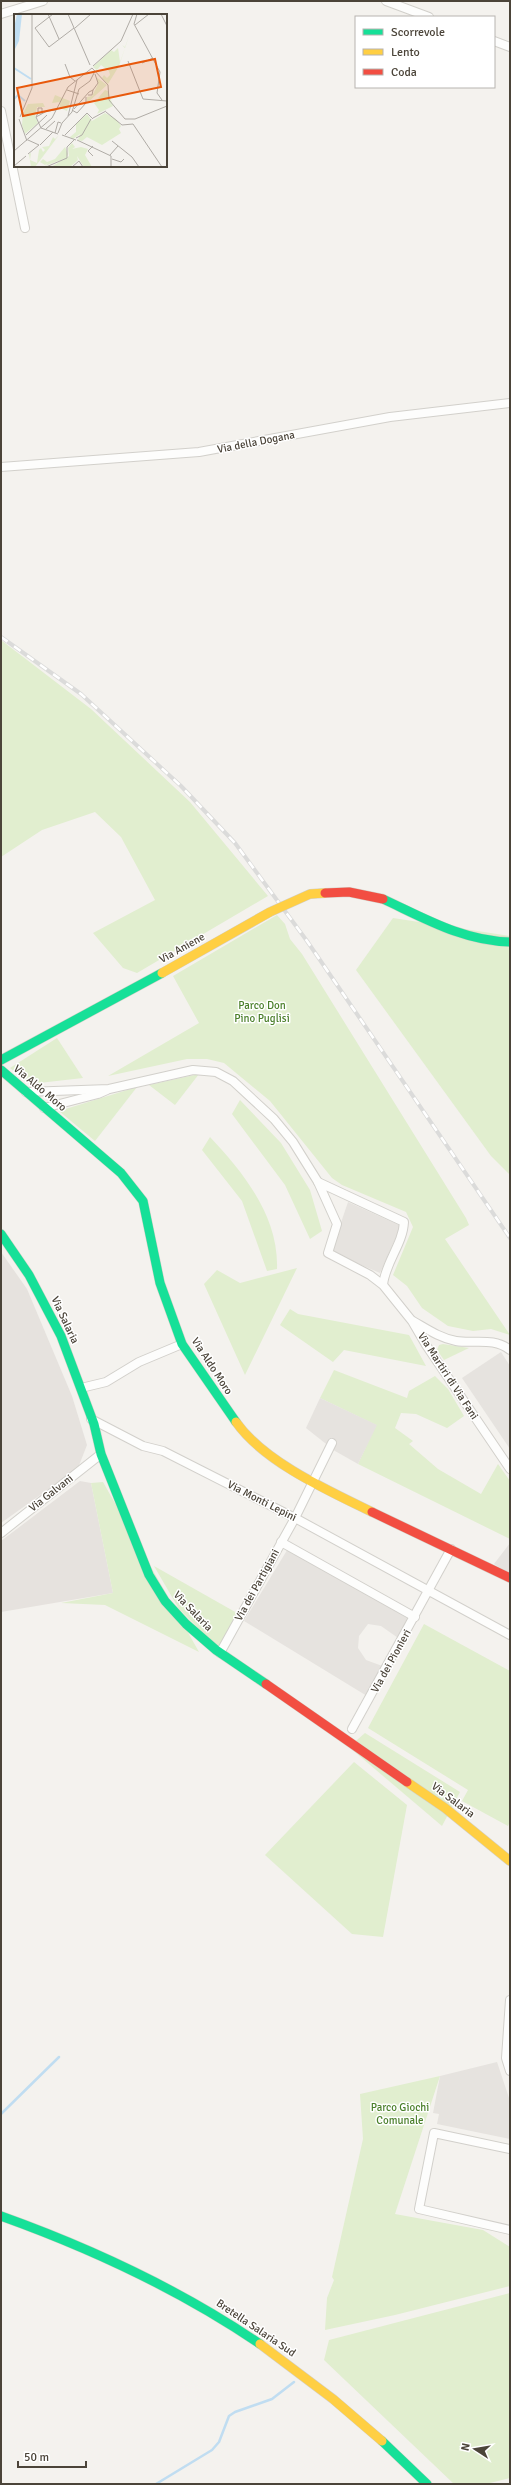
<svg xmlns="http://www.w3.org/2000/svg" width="511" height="2485" font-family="Signika,sans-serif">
  <rect width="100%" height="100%" fill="#f4f2ee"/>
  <g fill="#e6e2de">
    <polygon points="1,1252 27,1289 72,1396 87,1445 78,1468 1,1523"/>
    <polygon points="80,1481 91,1483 113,1593 1,1612 1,1541"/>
  </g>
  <g fill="#e1eecf">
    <polygon points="1,640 91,709 190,802 268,896 137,973 123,968 93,933 155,900 121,837 95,812 42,830 1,857"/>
    <polygon points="277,915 285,924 290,939 302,954 466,1218 469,1225 445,1239 510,1335 491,1329 473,1331 448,1326 422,1308 407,1286 393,1275 413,1227 406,1212 342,1185 332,1178 270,1101 224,1063 207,1059 187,1059 108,1076 199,1023 173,976"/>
    <polygon points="393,918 510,936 510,1175 491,1156 356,970"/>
    <polygon points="57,1038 83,1078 30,1084 10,1068"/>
    <polygon points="199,1074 175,1105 149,1085"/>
    <polygon points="137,1087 95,1141 59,1111"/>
    <polygon points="240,1100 281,1143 310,1190 322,1231 310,1239 285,1185 232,1114"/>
    <path d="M210,1137C244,1173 279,1217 277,1269L267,1271L242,1201L202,1150Z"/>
    <polygon points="297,1268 245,1375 204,1284 217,1270 240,1283"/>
    <polygon points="290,1309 298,1314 409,1335 426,1366 344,1350 333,1362 280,1325"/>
    <polygon points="443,1344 469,1348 444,1360 437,1350 439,1345"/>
    <polygon points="334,1370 407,1398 409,1391 435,1376 448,1389 464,1416 447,1428 416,1414 401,1413 395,1428 413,1441 409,1444 438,1469 481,1494 498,1464 510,1481 510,1539 358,1464 376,1425 320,1398"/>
    <polygon points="103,1482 199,1652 105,1605 61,1603 113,1593 91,1483"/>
    <polygon points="154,1566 237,1613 218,1648 179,1609"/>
    <polygon points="424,1624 510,1671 510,1822 508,1826 462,1801 468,1790 368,1728"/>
    <polygon points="365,1733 460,1792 442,1826 349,1747"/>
    <polygon points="354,1762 407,1805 383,1937 352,1934 265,1855"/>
    <polygon points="440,2076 395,2214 483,2230 510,2247 510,2286 395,2315 325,2330 327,2298 334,2280 332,2277 363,2139 360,2094"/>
    <polygon points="510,2293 510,2478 486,2484 454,2484 324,2360 329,2340"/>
  </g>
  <g fill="#e6e3df">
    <polygon points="348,1202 401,1226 380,1273 331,1252"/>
    <polygon points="501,1352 510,1366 510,1449 462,1378"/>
    <polygon points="320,1398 377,1425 358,1464 335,1451 306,1428"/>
    <polygon points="510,1543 510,1574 494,1564"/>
    <polygon points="289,1547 412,1621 401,1640 381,1626 368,1624 359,1636 358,1648 366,1660 385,1667 367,1696 244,1621"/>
    <polygon points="497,2062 510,2101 510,2139 437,2124 439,2114 433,2113 440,2076"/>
  </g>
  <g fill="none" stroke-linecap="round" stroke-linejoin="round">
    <g stroke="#c0ddf1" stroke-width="2.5">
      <polyline points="1,2114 59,2057"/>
      <polyline points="156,2484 212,2450 219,2442 229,2416 235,2412 272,2399 294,2382"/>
    </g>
    <g stroke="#d2d0cb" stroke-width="10">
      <g id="street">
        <polyline points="386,1 429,17"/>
        <polyline points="1,14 43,1"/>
        <polyline points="494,41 510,47"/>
        <polyline points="1,111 25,228"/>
        <polyline points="1,467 199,452 390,417 510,403"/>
        <polyline points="26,1092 109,1089 193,1070 216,1072 233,1081 274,1119 293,1142 318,1182"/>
        <polyline points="44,1108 98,1094 107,1090"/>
        <path d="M383,1285C385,1263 403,1244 404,1222L318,1182L337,1224L328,1253L370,1275L383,1285L412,1321L426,1345L510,1469"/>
        <path d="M413,1321C427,1329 440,1338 456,1341C474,1344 494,1337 510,1350"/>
        <polyline points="81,1388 106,1382 139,1362 182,1344"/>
        <polyline points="91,1419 143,1446 163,1451 295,1518 510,1635"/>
        <polyline points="1,1533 101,1454"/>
        <polyline points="281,1542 415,1617"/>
        <polyline points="220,1653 295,1518 332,1443"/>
        <polyline points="352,1729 451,1549"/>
        <polyline points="510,2000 506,2058 510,2071"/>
        <polyline points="510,2149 434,2133 419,2209 510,2230"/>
      </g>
    </g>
    <g stroke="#d3cfc5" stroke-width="10">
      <g id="fast">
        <path d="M383,899C424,918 463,941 510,942"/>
        <polyline points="1,1060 162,973"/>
        <polyline points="1,1070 121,1173 143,1201 160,1283 182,1344 236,1422"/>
        <polyline points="1,1234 29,1275 61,1336 94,1424 101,1454 149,1575 165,1601 186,1624 216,1650 266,1684"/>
        <path d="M1,2216C93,2249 179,2289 260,2344"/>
        <polyline points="382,2441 427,2484"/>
      </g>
    </g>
    <g stroke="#d3cfc5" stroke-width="10">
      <g id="slow">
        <path d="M236,1422C264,1462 329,1491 372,1512"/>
        <polyline points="407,1782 445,1808 510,1861"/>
        <polyline points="260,2344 333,2399 382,2441"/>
      </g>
    </g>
    <g stroke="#d3cfc5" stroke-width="10">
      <g id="jam">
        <polyline points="372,1512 510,1578"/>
        <polyline points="266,1684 407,1782"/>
      </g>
    </g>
    <use href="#street" stroke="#fdfdfc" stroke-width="8"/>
    <use href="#fast" stroke="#16e098" stroke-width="9"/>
    <use href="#slow" stroke="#ffcf43" stroke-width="9"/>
    <use href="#jam" stroke="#f24e42" stroke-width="9"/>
    <g stroke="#dbdbda" stroke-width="4">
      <polyline id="rail" points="1,637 81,694 181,786 235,843 307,941 510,1238"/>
    </g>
    <use href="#rail" stroke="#fff" stroke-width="2.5" stroke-dasharray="8" stroke-linecap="butt"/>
    <g stroke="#d3cfc5" stroke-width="10" stroke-linecap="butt">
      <polyline id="slow-bridge" points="162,973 270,912 310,894 325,893"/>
    </g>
    <g stroke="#d3cfc5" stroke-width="10" stroke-linecap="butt">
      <polyline id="jam-bridge" points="325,893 349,892 383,899"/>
    </g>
    <use href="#slow-bridge" stroke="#ffcf43" stroke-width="9"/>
    <use href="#jam-bridge" stroke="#f24e42" stroke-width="9"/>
  </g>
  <g text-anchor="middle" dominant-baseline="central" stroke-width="3" stroke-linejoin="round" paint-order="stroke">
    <g font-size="11" fill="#4b4439" stroke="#fff">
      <text transform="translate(256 442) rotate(-11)">Via della Dogana</text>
      <text transform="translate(182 948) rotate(-29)">Via Aniene</text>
      <text transform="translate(40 1088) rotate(40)">Via Aldo Moro</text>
      <text transform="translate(65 1320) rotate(65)">Via Salaria</text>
      <text transform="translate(212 1366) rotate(57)">Via Aldo Moro</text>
      <text transform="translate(448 1376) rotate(57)">Via Martiri di Via Fani</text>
      <text transform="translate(51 1493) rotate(-38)">Via Galvani</text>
      <text transform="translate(262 1501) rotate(27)">Via Monti Lepini</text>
      <text transform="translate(257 1585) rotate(-61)">Via dei Partigiani</text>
      <text transform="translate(193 1611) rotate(46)">Via Salaria</text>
      <text transform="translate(391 1661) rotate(-61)">Via dei Pionieri</text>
      <text transform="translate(453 1800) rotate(37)">Via Salaria</text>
      <text transform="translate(256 2328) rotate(34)">Bretella Salaria Sud</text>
    </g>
    <g font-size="11" fill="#4a7f2a" stroke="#fff">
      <text x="262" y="1005">Parco Don<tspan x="262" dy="13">Pino Puglisi</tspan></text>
      <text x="400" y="2107">Parco Giochi<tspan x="400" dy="13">Comunale</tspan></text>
    </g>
  </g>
  <g transform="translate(14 14)">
    <rect width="153" height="153" fill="#f4f2ee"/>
    <path d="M115,22L105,52L94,70L88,64L90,61L93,64L96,61L95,57L87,51L83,56L79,53L97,36L100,38L104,34L106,48L111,34L108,31L111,33ZM82,63L93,71L73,89V83L78,82L84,70ZM91,76L94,77L99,92L83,100L85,96L80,89ZM41,81L56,87L53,97L46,94V88L38,89ZM29,89L31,93H23L21,102L24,109L11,120L8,111L9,99L14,90ZM91,99L102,105L107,112L105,115L107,119L88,131L73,123L68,127L64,126L66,120L59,125L56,123L62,118V110L73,100L78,107ZM45,121L21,153H17L15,140L17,139L16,146L23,149L25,136L27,134L29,138L31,136L28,133L35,132L39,123L41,125ZM58,129L61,133L58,135V138V135L67,133L74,135L71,141L78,153H70L63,142L64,146L56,153H37L55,142L54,134ZM51,133L54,140L52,144L31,152L34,149L31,151L26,148L29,145L33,148L41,145Z" fill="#e1eecf"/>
    <path d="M3,0H8L5,27L0,37V14Z" fill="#c0ddf1"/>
    <path fill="none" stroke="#c0ddf1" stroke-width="2" d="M0,54L17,65M0,85L4,81L11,87"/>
    <path fill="none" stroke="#b0aca6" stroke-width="1" d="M34,0L45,25M39,0L21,14L35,33L60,14M54,0L76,51M123,0L120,10L146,58L143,79L148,86M147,0L153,12M121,11L135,0M61,14L77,0M114,47L129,85L153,87M128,49L139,44M51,50L56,63L61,67M79,52L107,27L119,0M78,54L94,71L95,86L111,105H121L153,92M53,76L65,80M79,76L84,69L81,60M60,95L75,78L79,76L78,81H74M58,96L63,99L72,89V83M92,98L108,111L119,110L148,153M54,102L63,66M6,103L18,74V0M22,103L24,99H28V94H24V99M79,104L92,97M5,105L13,127M27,114L22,103L33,97L42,96M27,114L44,120M32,115L41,107M41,119L44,108L47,109M44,119L48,109L58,98L65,75L76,67L81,57M12,121L33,101M48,121L62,126M51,121L73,99L79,105M62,124L68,121L77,105M14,126L25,131M63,126L97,142V153M98,127L118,143L125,153M26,131L39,118M0,137L38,104L54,73L78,54M14,140L25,131M96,141L104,132M79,142L74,137L79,132M98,145L107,148L110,145M0,152L12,142M32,153L53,144V133L61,125M58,153L65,147L69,153"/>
    <path fill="#e8590c" fill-opacity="0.15" stroke="#e8590c" stroke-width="2" d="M141,45L147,73L9,102L3,74Z"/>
    <rect width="153" height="153" fill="none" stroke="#4b4439" stroke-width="2"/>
  </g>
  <rect width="511" height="2485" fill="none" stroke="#4b4439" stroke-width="4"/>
  <rect x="355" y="16" width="140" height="72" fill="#ffffff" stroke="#b7b4b0"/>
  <rect x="363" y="29" width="20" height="6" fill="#16e098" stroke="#b7b4b0"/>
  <text x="391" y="36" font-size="12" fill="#4b4439">Scorrevole</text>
  <rect x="363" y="49" width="20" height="6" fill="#ffcf43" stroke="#b7b4b0"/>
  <text x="391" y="56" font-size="12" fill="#4b4439">Lento</text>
  <rect x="363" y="69" width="20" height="6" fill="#f24e42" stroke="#b7b4b0"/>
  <text x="391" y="76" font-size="12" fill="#4b4439">Coda</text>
  <g transform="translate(475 2449) rotate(282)" stroke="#ffffff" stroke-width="3" paint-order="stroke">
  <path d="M0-3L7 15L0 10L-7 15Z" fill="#4b4439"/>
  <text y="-6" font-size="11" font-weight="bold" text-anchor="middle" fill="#4b4439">N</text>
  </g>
  <path d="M18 2461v6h68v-6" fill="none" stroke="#4b4439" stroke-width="2"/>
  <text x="24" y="2461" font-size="12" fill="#4b4439" stroke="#ffffff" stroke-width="3" paint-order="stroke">50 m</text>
</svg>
